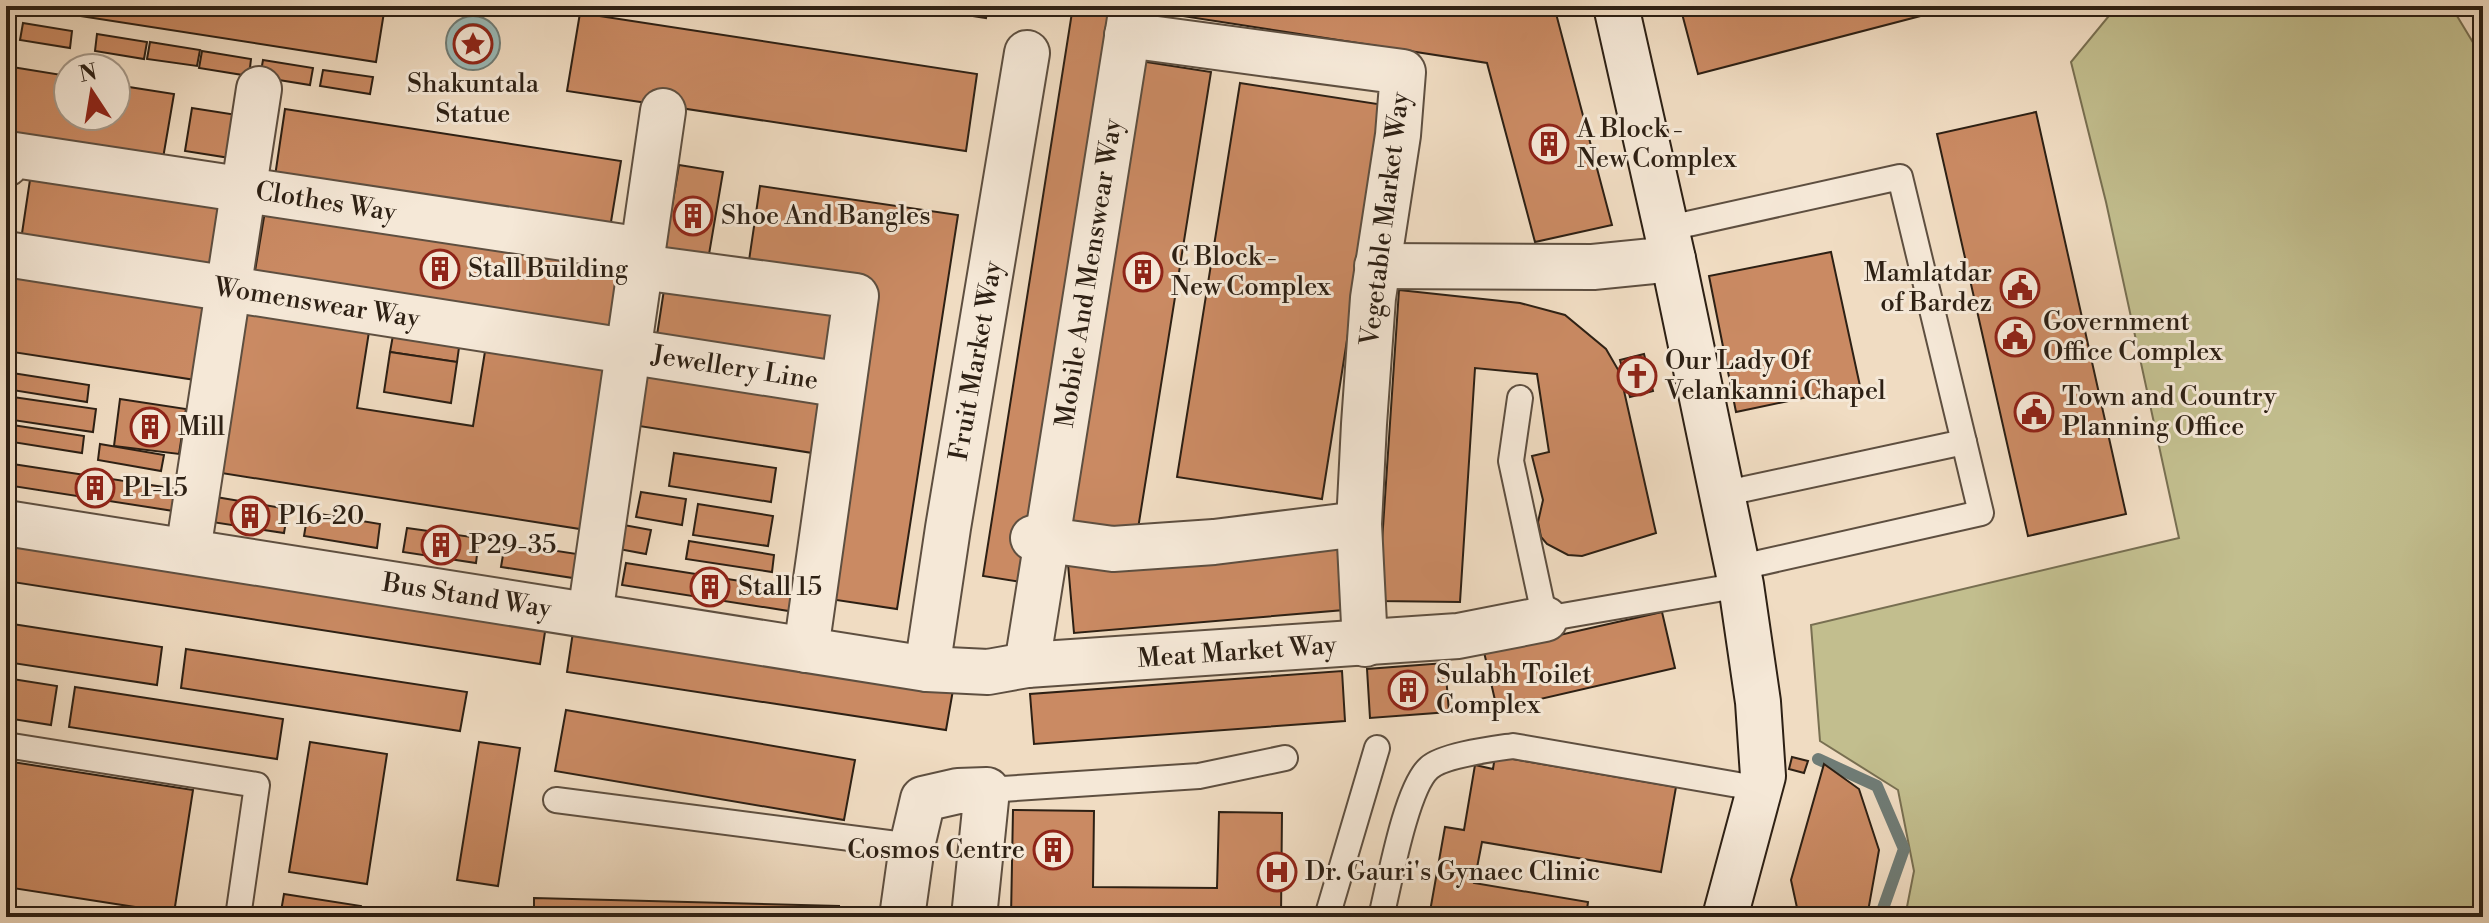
<svg xmlns="http://www.w3.org/2000/svg" width="2489" height="923" font-family="'Libre Bodoni',serif">
  <rect width="100%" height="100%" fill="#f0dcc2"/>
  <filter id="stains"><feTurbulence type="fractalNoise" baseFrequency=".0025" numOctaves="4"/><feColorMatrix values="0 0 0 0 .2 0 0 0 0 .09 0 0 0 0 .02 0 0 0 .5 -.17"/></filter>
  <radialGradient id="worn" r=".72"><stop offset=".6" stop-color="#630" stop-opacity="0"/><stop offset="1" stop-color="#630" stop-opacity=".3"/></radialGradient>
  <polygon fill="#c2be8e" stroke="#786f51" stroke-width="2" points="2117,6 2451,6 2483,59 2483,917 1905,917 1914,871 1898,790 1820,741 1811,625 2179,538 2106,202 2071,62"/>
  <circle fill="#9bbab8" stroke="#6f7c76" stroke-width="2" cx="473" cy="43" r="27"/>
  <g fill="none" stroke-linecap="round" stroke-linejoin="round">
    <circle stroke="#646d66" stroke-width="2" cx="473" cy="43" r="19"/>
    <polyline stroke="#6f7c76" stroke-width="12" points="1818,759 1877,786 1904,849 1880,917"/>
  </g>
  <g fill="#ca8a63" stroke="#2d2014" stroke-width="2">
    <polygon points="16,6 385,6 376,62"/>
    <polygon points="909,6 988,6 986,18"/>
    <polygon points="1073,6 1119,6 1027,583 983,576"/>
    <polygon points="1151,6 1554,6 1612,225 1535,242 1487,63 1150,11"/>
    <polygon points="1680,6 1959,6 1698,74"/>
    <polygon points="580,13 977,74 966,151 567,91"/>
    <polygon points="23,23 72,31 70,48 20,40"/>
    <polygon points="97,34 147,42 144,59 95,51"/>
    <polygon points="150,42 200,50 197,66 147,59"/>
    <polygon points="202,51 251,59 249,76 199,68"/>
    <polygon points="263,60 313,68 310,85 260,77"/>
    <polygon points="1140,61 1211,72 1137,535 1066,527"/>
    <polygon points="6,66 68,76 68,116 116,116 116,85 174,94 162,164 6,138"/>
    <polygon points="323,70 373,77 370,94 320,86"/>
    <polygon points="1240,83 1384,105 1322,499 1177,477"/>
    <polygon points="192,108 237,115 230,158 185,151"/>
    <polygon points="285,109 621,161 609,234 274,183"/>
    <polygon points="2036,112 2126,514 2028,536 1937,134"/>
    <polygon points="679,165 723,172 707,266 663,259"/>
    <polygon points="31,173 226,203 216,270 21,240"/>
    <polygon points="760,186 958,215 897,609 823,598 870,292 747,274"/>
    <polygon points="266,205 625,260 614,333 254,277"/>
    <polygon points="1831,252 1860,386 1736,412 1709,276"/>
    <polygon points="16,274 214,304 202,381 6,351"/>
    <polygon points="666,277 841,304 833,363 657,335"/>
    <polygon points="1399,290 1520,303 1565,315 1606,349 1620,373 1656,533 1582,556 1568,555 1547,544 1541,537 1538,522 1543,500 1532,456 1549,452 1537,374 1475,368 1460,602 1378,601"/>
    <polygon points="242,299 371,319 357,408 473,426 487,339 608,358 580,529 215,472"/>
    <polygon points="395,324 461,333 457,362 390,352"/>
    <polygon points="390,352 457,362 451,403 384,392"/>
    <polygon points="1644,354 1653,391 1630,397 1620,360"/>
    <polygon points="6,372 89,385 87,402 6,389"/>
    <polygon points="647,372 827,400 819,454 639,426"/>
    <polygon points="6,396 96,409 93,432 6,419"/>
    <polygon points="120,399 186,409 179,454 114,446"/>
    <polygon points="6,424 84,436 82,453 6,441"/>
    <polygon points="100,444 164,455 161,471 98,460"/>
    <polygon points="674,453 776,468 771,502 669,486"/>
    <polygon points="6,463 184,490 180,512 6,485"/>
    <polygon points="641,492 686,499 682,525 636,517"/>
    <polygon points="216,497 288,509 284,533 212,522"/>
    <polygon points="698,504 773,516 768,546 693,535"/>
    <polygon points="308,512 380,524 377,548 304,536"/>
    <polygon points="613,523 651,530 646,554 608,547"/>
    <polygon points="407,528 479,538 476,563 403,552"/>
    <polygon points="6,535 547,619 540,664 6,581"/>
    <polygon points="1350,540 1356,609 1074,633 1068,564"/>
    <polygon points="689,541 774,555 772,572 686,559"/>
    <polygon points="505,543 577,554 573,578 501,567"/>
    <polygon points="626,563 798,590 795,612 622,585"/>
    <polygon points="1662,612 1675,668 1497,709 1484,652"/>
    <polygon points="6,623 162,647 157,685 6,662"/>
    <polygon points="573,632 953,690 946,730 567,672"/>
    <polygon points="186,649 467,692 460,731 181,688"/>
    <polygon points="1445,663 1449,712 1370,718 1367,669"/>
    <polygon points="1342,671 1345,721 1034,744 1030,694"/>
    <polygon points="6,678 57,686 51,725 6,718"/>
    <polygon points="75,687 283,719 277,759 69,727"/>
    <polygon points="566,710 855,760 844,820 555,771"/>
    <polygon points="310,742 387,754 367,884 289,872"/>
    <polygon points="479,742 520,748 498,886 457,880"/>
    <polygon points="1495,756 1676,787 1661,872 1482,842 1474,883 1588,902 1586,917 1429,917 1445,827 1464,830 1475,765 1493,769"/>
    <polygon points="1792,757 1808,761 1804,773 1789,769"/>
    <polygon points="6,761 193,790 174,913 6,887"/>
    <polygon points="1824,764 1859,789 1879,850 1867,917 1799,917 1791,880"/>
    <polygon points="1013,810 1094,811 1093,887 1217,888 1219,812 1282,813 1281,917 1011,917"/>
    <polygon points="284,894 361,906 360,917 280,917"/>
    <polygon points="534,898 839,906 838,917 534,917"/>
    <polygon points="373,909 413,915 413,917 372,917"/>
  </g>
  <g fill="none" stroke-linecap="round" stroke-linejoin="round">
    <g stroke="#5e4f40" stroke-width="28">
      <g id="lane">
        <polyline points="1665,229 1900,177 1964,442 1722,494"/>
        <polyline points="1520,398 1511,461 1545,619 1741,585"/>
        <polyline points="1737,568 1981,513 1964,442"/>
        <polyline points="6,745 257,785 238,917"/>
        <polyline points="987,790 1199,776 1285,758"/>
        <polyline points="556,800 912,846"/>
        <polyline points="1327,917 1377,748"/>
        <path d="M1381,917C1389,885 1406,788 1429,768C1443,755 1493,749 1513,746L1761,789"/>
      </g>
    </g>
    <g stroke="#5e4f40" stroke-width="48">
      <g id="street">
        <polyline points="1127,35 1403,72 1398,135 1373,298 1364,424 1359,524 1365,644"/>
        <polyline points="6,164 8,154 643,250"/>
        <polyline points="6,254 843,385"/>
        <polyline points="1377,266 1593,267 1673,259"/>
        <polyline points="641,267 856,296 806,650"/>
        <polyline points="6,523 927,669 988,672 1027,665 1458,636 1545,619"/>
        <polyline points="1033,538 1113,549 1214,542 1359,524"/>
        <polyline points="188,551 259,89"/>
        <polyline points="590,615 663,111"/>
        <polyline points="1027,665 1132,6"/>
        <polyline points="927,669 948,528 1027,53"/>
        <polyline points="902,917 912,846 923,799 958,791 987,790 974,917"/>
      </g>
    </g>
    <g stroke="#2d2014" stroke-width="48">
      <polyline id="secondary" points="1616,6 1673,259 1741,585 1758,702 1763,776 1725,917"/>
    </g>
    <use href="#lane" stroke="#f5e8d7" stroke-width="24"/>
    <use href="#street" stroke="#f5e8d7" stroke-width="44"/>
    <use href="#secondary" stroke="#f5e8d7" stroke-width="44"/>
  </g>
  <defs>
    <g id="sight-ring" transform="scale(2)"><circle r="9.5" fill="#f5e8d7" stroke="#8f2418" stroke-width="1.5"/><path d="M0-6L1.8-2.2L6-1.7L2.9 1.2L3.7 5.4L0 3.3L-3.7 5.4L-2.9 1.2L-6-1.7L-1.8-2.2Z" fill="#8f2418"/></g>
    <g id="building-ring" transform="scale(2)"><circle r="9.5" fill="#f5e8d7" stroke="#8f2418" stroke-width="1.5"/><path d="M-4-6H4V6H1V3H-1V6H-4ZM-2.5-4.3h1.7v1.8h-1.7ZM.8-4.3h1.7v1.8H.8ZM-2.5-1h1.7V.8h-1.7ZM.8-1h1.7V.8H.8Z" fill="#8f2418"/></g>
    <g id="civic-ring" transform="scale(2)"><circle r="9.5" fill="#f5e8d7" stroke="#8f2418" stroke-width="1.5"/><path d="M-.6-6.5H3V-4.5H.6V-3L4-1V1h2V6H-6V1h2V-1L-.6-3ZM-1.2 2.5V6h2.4V2.5Z" fill="#8f2418"/></g>
    <g id="church-ring" transform="scale(2)"><circle r="9.5" fill="#f5e8d7" stroke="#8f2418" stroke-width="1.5"/><path d="M-1.2-6h2.4v3.5h3.3v2.4h-3.3V6h-2.4V-.1h-3.3v-2.4h3.3Z" fill="#8f2418"/></g>
    <g id="hospital-ring" transform="scale(2)"><circle r="9.5" fill="#f5e8d7" stroke="#8f2418" stroke-width="1.5"/><path d="M-5-5h3v3.5h4V-5h3V5h-3V1.5h-4V5h-3Z" fill="#8f2418"/></g>
  </defs>
  <g fill-rule="evenodd">
    <use href="#sight-ring" x="473" y="44"/>
    <use href="#building-ring" x="1549" y="144"/>
    <use href="#building-ring" x="693" y="216"/>
    <use href="#building-ring" x="440" y="269"/>
    <use href="#building-ring" x="1143" y="272"/>
    <use href="#civic-ring" x="2020" y="288"/>
    <use href="#civic-ring" x="2015" y="337"/>
    <use href="#church-ring" x="1637" y="376"/>
    <use href="#civic-ring" x="2034" y="412"/>
    <use href="#building-ring" x="150" y="427"/>
    <use href="#building-ring" x="95" y="488"/>
    <use href="#building-ring" x="250" y="516"/>
    <use href="#building-ring" x="441" y="545"/>
    <use href="#building-ring" x="710" y="587"/>
    <use href="#building-ring" x="1408" y="690"/>
    <use href="#building-ring" x="1053" y="850"/>
    <use href="#hospital-ring" x="1277" y="872"/>
  </g>
  <g text-anchor="middle" dominant-baseline="central" stroke-width="6" stroke-linejoin="round" paint-order="stroke">
    <g font-size="26" fill="#2d2014" stroke="#f5e8d7" text-anchor="start">
      <text x="473" y="84" text-anchor="middle">Shakuntala<tspan x="473" dy="30">Statue</tspan></text>
      <text x="1577" y="129">A Block -<tspan x="1577" dy="30">New Complex</tspan></text>
      <text x="721" y="216">Shoe And Bangles</text>
      <text x="1171" y="257">C Block -<tspan x="1171" dy="30">New Complex</tspan></text>
      <text x="468" y="269">Stall Building</text>
      <text x="1992" y="273" text-anchor="end">Mamlatdar<tspan x="1992" dy="30">of Bardez</tspan></text>
      <text x="2043" y="322">Government<tspan x="2043" dy="30">Office Complex</tspan></text>
      <text x="1665" y="361">Our Lady Of<tspan x="1665" dy="30">Velankanni Chapel</tspan></text>
      <text x="2062" y="397">Town and Country<tspan x="2062" dy="30">Planning Office</tspan></text>
      <text x="178" y="427">Mill</text>
      <text x="123" y="488">P1-15</text>
      <text x="278" y="516">P16-20</text>
      <text x="469" y="545">P29-35</text>
      <text x="738" y="587">Stall 15</text>
      <text x="1436" y="675">Sulabh Toilet<tspan x="1436" dy="30">Complex</tspan></text>
      <text x="1025" y="850" text-anchor="end">Cosmos Centre</text>
      <text x="1305" y="872">Dr. Gauri's Gynaec Clinic</text>
    </g>
    <g font-size="26" fill="#2d2014" stroke="#f5e8d7">
      <text transform="translate(326 202) rotate(9)">Clothes Way</text>
      <text transform="translate(1385 219) rotate(-83)">Vegetable Market Way</text>
      <text transform="translate(1089 273) rotate(-81)">Mobile And Menswear Way</text>
      <text transform="translate(317 303) rotate(9)">Womenswear Way</text>
      <text transform="translate(976 361) rotate(-80)">Fruit Market Way</text>
      <text transform="translate(735 368) rotate(9)">Jewellery Line</text>
      <text transform="translate(467 596) rotate(9)">Bus Stand Way</text>
      <text transform="translate(1237 652) rotate(-4)">Meat Market Way</text>
    </g>
  </g>
  <rect width="2489" height="923" fill="none" stroke="#f0dcc2" stroke-width="32"/>
  <rect x="8" y="8" width="2473" height="907" fill="none" stroke="#2d2014" stroke-width="4"/>
  <rect x="16" y="16" width="2457" height="891" fill="none" stroke="#2d2014" stroke-width="2"/>
  <g transform="translate(92 92) rotate(348)"><circle r="38" fill="#f5e8d7" stroke="#a59889" stroke-width="2"/>
  <path d="M0-6L14 30L0 20L-14 30Z" fill="#8f2418"/>
  <text y="-12" font-size="22" font-weight="bold" text-anchor="middle" fill="#2d2014">N</text>
  </g>
  <rect width="100%" height="100%" filter="url(#stains)"/>
  <rect width="100%" height="100%" fill="url(#worn)"/>
</svg>
